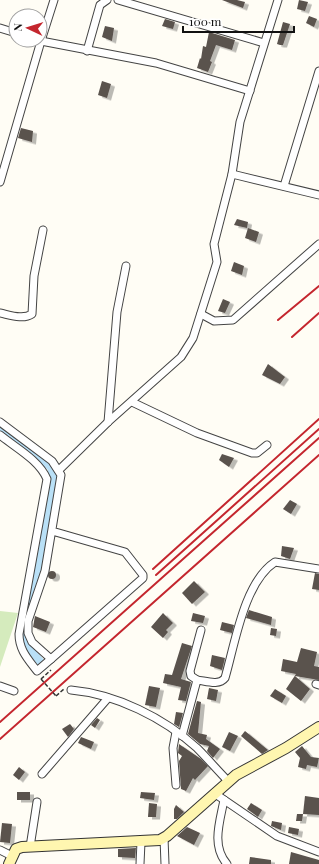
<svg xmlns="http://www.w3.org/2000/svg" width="319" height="864" font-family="'Playfair Display',serif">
  <defs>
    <filter id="shadow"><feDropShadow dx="4" dy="2.5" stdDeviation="0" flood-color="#0004"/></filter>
  </defs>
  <rect width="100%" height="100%" fill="#fffdf5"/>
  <polygon fill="#d5ebbd" points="0,611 18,613 0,667"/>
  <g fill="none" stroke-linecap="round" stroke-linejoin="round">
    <polyline stroke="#b9e0f7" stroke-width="8" points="0,427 51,467 53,475 39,565 23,630 27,646 44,666"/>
  </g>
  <g fill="#5a524d" filter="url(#shadow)">
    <polygon points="222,0 237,0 245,2 243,8"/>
    <polygon points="299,0 308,2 305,11 297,9"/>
    <polygon points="309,16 317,19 314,27 306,23"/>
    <polygon points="165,19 175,22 173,29 162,26"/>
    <polygon points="283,22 290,24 283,45 280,45 277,44"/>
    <polygon points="105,26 114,28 112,41 102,37"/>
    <polygon points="209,32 235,40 232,50 216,45 210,61 212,62 208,72 197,68 200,58 201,59 203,46 206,47"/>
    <polygon points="102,81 111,84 107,98 98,95"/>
    <polygon points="21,128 33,131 32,142 18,138"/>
    <polygon points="237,219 248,222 247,228 234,225"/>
    <polygon points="248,228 259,232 256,242 245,238"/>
    <polygon points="234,262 244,266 242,275 231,271"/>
    <polygon points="223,299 230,302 225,313 218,311"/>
    <polygon points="268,364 285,377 280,384 262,375"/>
    <polygon points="222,454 234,458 229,467 219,460"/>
    <polygon points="290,500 297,504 291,514 283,509"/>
    <polygon points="282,546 294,548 290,559 281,556"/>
    <circle cx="52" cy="575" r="4"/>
    <polygon points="315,573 319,574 319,590 312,589"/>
    <polygon points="194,581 205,592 192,604 182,593"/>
    <polygon points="249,610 272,617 271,625 246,618"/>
    <polygon points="163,613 173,623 166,630 168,632 163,638 151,627"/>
    <polygon points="193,613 205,616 203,623 191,621"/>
    <polygon points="35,616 50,622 46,632 33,627"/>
    <polygon points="222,622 234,625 232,633 220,630"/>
    <polygon points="271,628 277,629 276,636 270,635"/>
    <polygon points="182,643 192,646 181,679 191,682 186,701 178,700 181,687 163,683 165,674 172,675"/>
    <polygon points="301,648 317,652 314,666 319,667 319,680 295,676 310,689 301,701 286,689 296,674 281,671 283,659 297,662"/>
    <polygon points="212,655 225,658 222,670 210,666"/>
    <polygon points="149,686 160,688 156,707 145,705"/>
    <polygon points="209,688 218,690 216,701 207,699"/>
    <polygon points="275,689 286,696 282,703 270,696"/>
    <polygon points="197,701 201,702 198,733 207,735 206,739 220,749 213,758 207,751 209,746 200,744 188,734"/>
    <polygon points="176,712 183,713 179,727 174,724"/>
    <polygon points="97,718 100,720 95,728 91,725"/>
    <polygon points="70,724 74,729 68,737 62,729"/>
    <polygon points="245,731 268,750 262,754 241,736"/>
    <polygon points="229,732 238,736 230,751 222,747"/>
    <polygon points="81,737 94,742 91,749 78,743"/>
    <polygon points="179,744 201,759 208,766 195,780 193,778 186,791 181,789 179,761 182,756 178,753"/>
    <polygon points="302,746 311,757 319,758 317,767 307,765 306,769 298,767 300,758 295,752"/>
    <polygon points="19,767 25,772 19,780 13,775"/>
    <rect x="17" y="792" width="13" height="8"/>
    <polygon points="141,792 155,793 154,800 140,798"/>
    <polygon points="305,796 319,798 319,815 303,814"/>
    <polygon points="149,803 157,804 156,817 148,817"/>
    <polygon points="251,803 262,810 258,817 247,809"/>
    <polygon points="176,805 184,812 177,819 174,819 174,809"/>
    <polygon points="297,814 303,814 302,821 296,821"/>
    <polygon points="272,821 282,823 281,830 271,826"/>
    <polygon points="2,823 12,824 10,843 0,842"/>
    <polygon points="187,827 200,833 194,845 177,836"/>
    <polygon points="289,827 299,829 298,835 288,833"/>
    <polygon points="136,848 135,858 118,857 118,849"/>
    <polygon points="291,852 319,860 319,864 289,864"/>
    <polygon points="250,857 271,860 271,864 249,864"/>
  </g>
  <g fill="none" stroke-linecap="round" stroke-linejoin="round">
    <g stroke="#444" stroke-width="9">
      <g id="street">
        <polyline points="54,0 41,41 156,63 250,91"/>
        <polyline points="118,0 264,43"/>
        <polyline points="0,28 16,33"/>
        <polyline points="87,51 100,5 107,0"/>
        <polyline points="232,174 319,195"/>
        <polyline points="0,182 41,41 40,40"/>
        <polyline points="284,186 319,71"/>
        <path d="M0,313C10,315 23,320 32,314L34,276L43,230"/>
        <polyline points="201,314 214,321 233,320 319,244"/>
        <polyline points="132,402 197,433 252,453 257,453 267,445"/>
        <polyline points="0,422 52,461 61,475 45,571 28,621 28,633 32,642 51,659 143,578 143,575 125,552 52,531"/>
        <polyline points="108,422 117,312 126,266"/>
        <path d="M0,435C16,448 39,460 47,479L19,634C19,650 28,659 37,671L51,659"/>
        <polyline points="59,470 108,422 181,357 193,338 217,262 214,244 232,174 240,122 278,0"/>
        <polyline points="197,680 191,676 190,671 201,630"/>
        <polyline points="316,684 319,685"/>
        <polyline points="0,686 14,691"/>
        <path d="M71,690C116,694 164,718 197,748C208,759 218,771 229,782"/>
        <path d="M182,736L197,680C206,681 219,686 225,678C235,644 244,582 275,562L319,569"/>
        <polyline points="42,774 108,698"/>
        <polyline points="176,785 173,748 176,732"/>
        <polyline points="214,793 277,836 319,852"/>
        <path d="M224,800C220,821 211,846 227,864"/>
        <polyline points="164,838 165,864"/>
        <polyline points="30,847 37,802"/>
        <polyline points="0,850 12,856"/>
        <polyline points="140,864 141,842"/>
      </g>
    </g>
    <g stroke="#333" stroke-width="12">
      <polyline id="secondary" points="9,864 16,849 22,847 160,840 167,836 236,775 286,748 319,727"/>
    </g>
    <g stroke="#333" stroke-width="1.5" stroke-dasharray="4 2" stroke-linecap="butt">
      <polyline points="41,679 51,670"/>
      <polyline points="56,696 64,689"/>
    </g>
    <use href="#street" stroke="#fff" stroke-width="7"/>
    <use href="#secondary" stroke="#fff6b0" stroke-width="10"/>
    <g stroke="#c4262e" stroke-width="2">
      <polyline points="278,320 319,286"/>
      <polyline points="292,337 319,313"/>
      <polyline points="153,569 319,419"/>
      <polyline points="156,575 319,429"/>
      <polyline points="0,722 319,438"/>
      <polyline points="0,739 319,455"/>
    </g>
    <polyline stroke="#333" stroke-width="1.5" stroke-dasharray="4 2" stroke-linecap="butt" points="41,679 56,696"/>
  </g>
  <g transform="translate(28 28) rotate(274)"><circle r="19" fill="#ffffff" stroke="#a0a0a0"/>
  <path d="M0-3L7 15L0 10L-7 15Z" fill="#c4262e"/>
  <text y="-6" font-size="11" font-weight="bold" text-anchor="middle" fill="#111111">N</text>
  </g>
  <path d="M183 26v6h111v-6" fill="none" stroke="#111111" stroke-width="2"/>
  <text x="189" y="26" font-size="12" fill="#111111" stroke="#ffffff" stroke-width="3" paint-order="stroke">100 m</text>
</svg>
